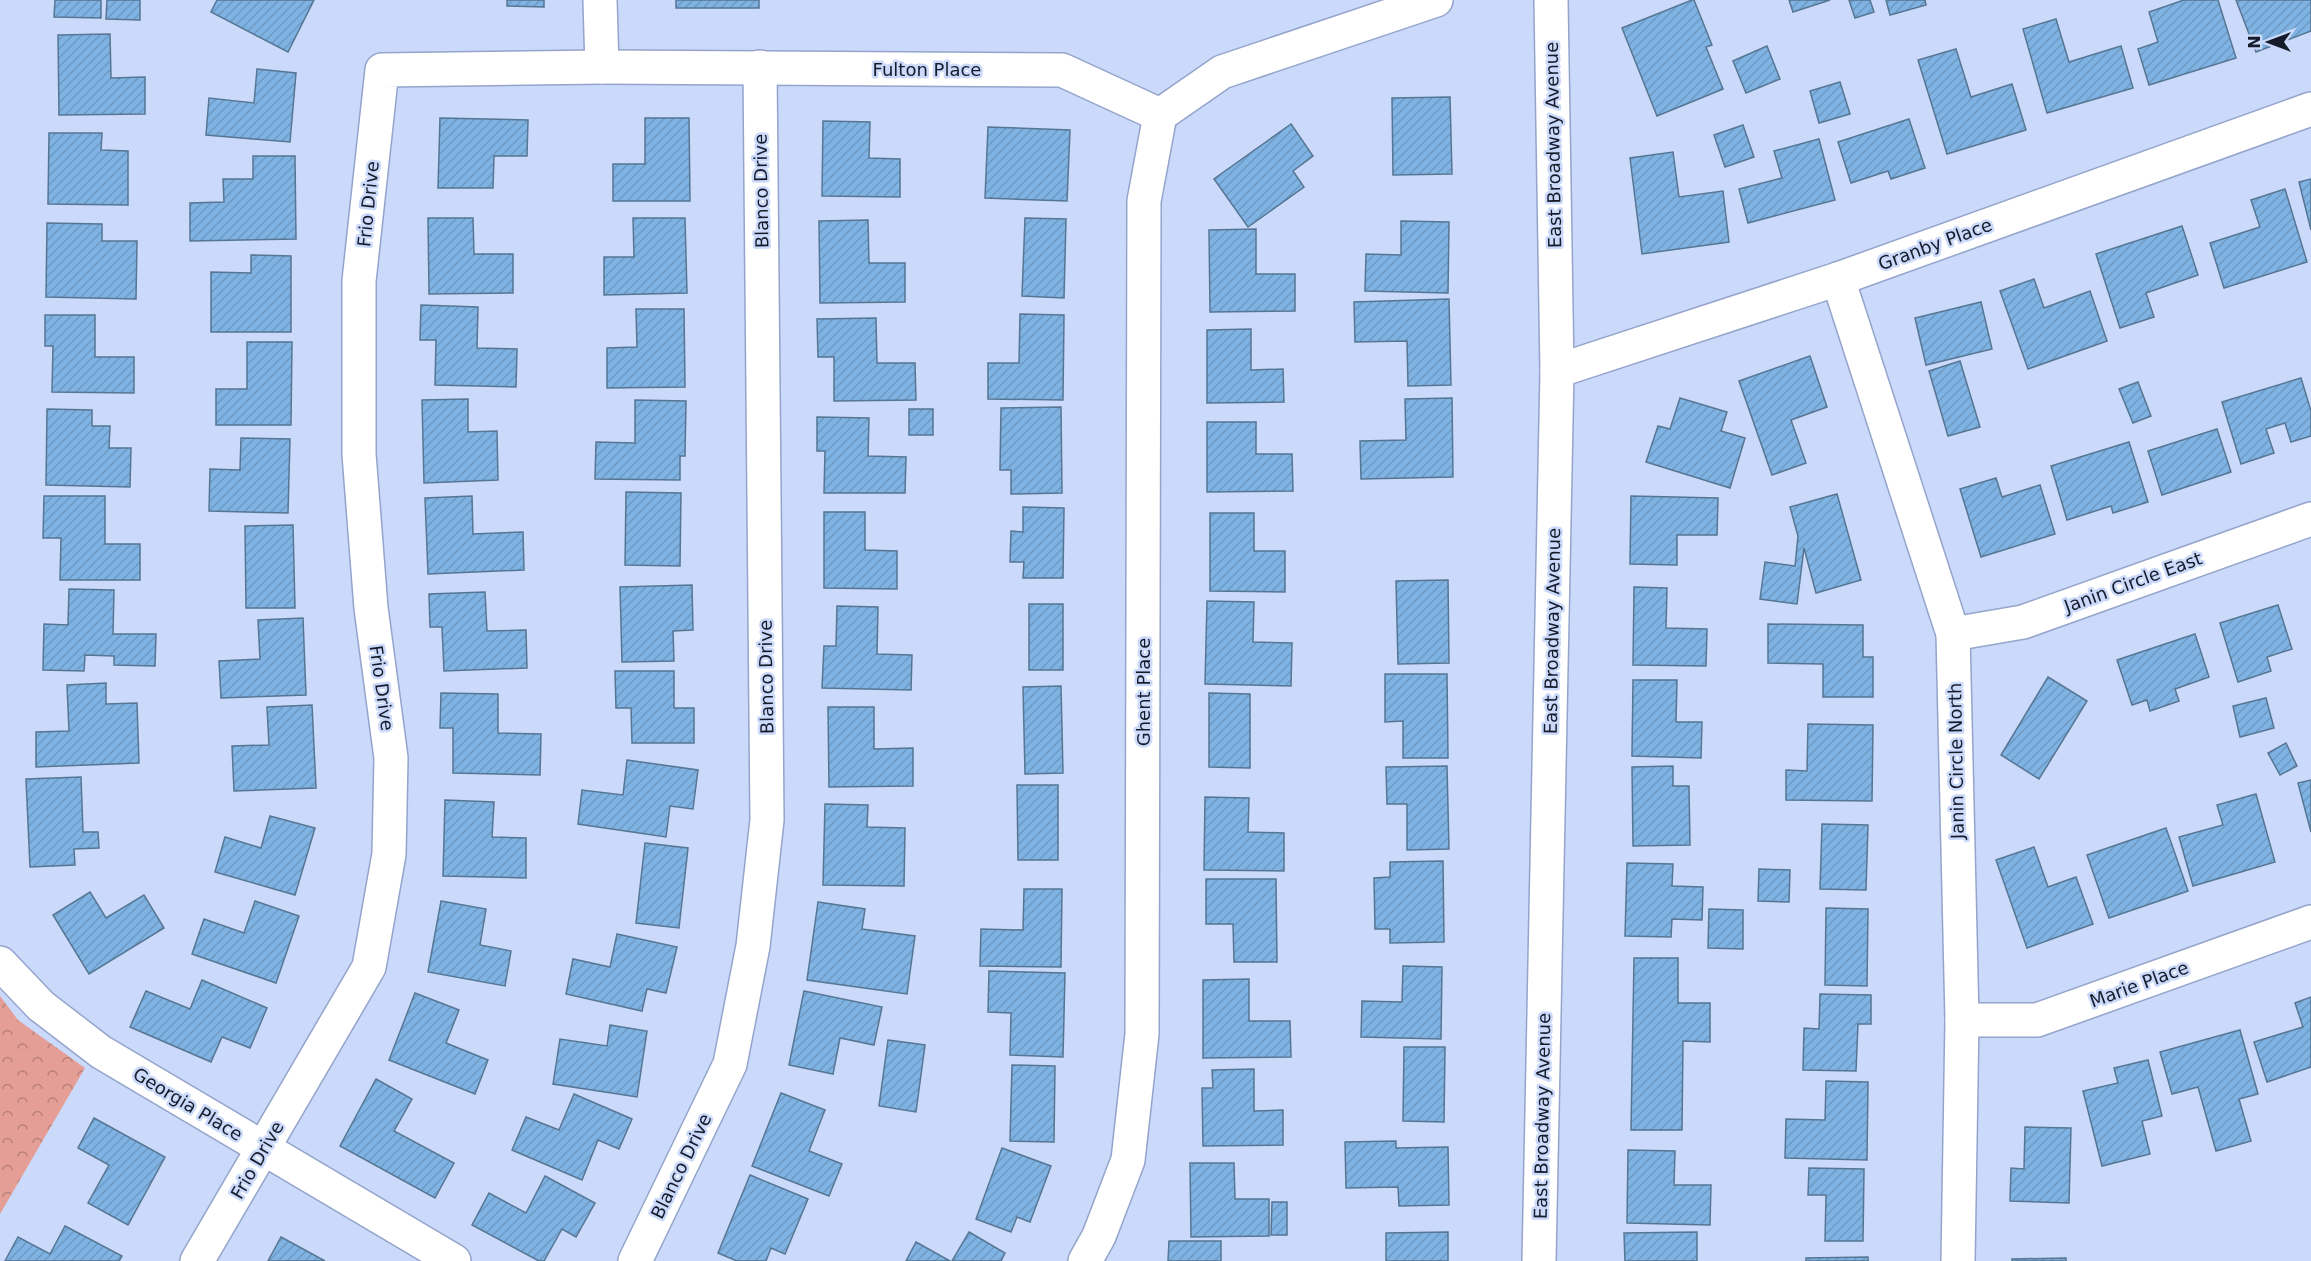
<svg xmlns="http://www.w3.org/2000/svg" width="2311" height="1261" font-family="'DejaVu Sans',sans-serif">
  <defs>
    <pattern id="park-crowns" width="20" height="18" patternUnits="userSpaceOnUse" patternTransform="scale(1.5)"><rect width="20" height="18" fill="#e49e95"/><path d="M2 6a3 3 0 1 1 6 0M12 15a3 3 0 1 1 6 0" fill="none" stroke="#b8807a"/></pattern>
    <pattern id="building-hatch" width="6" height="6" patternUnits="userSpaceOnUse" patternTransform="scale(1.5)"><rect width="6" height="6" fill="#7fb3e3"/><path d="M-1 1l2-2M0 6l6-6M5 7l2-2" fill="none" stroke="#6d99c3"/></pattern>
  </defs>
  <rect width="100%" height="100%" fill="#cbd9fa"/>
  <polygon fill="url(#park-crowns)" points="0,996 18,1020 85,1068 0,1214"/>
  <g fill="url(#building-hatch)" stroke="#567694" stroke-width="1.5">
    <polygon points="55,0 101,0 101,18 54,17"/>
    <polygon points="107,0 140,0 140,20 106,19"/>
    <polygon points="217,0 314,0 288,52 211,12"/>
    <polygon points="507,0 544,0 544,7 507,6"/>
    <rect x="676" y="0" width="83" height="8"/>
    <polygon points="1692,0 1694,0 1712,45 1706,47 1723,89 1657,116 1622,28"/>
    <polygon points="1789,0 1830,0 1793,12"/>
    <polygon points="1849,0 1870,0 1874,12 1855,18"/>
    <polygon points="1886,0 1925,0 1926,5 1890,15"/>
    <polygon points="2184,0 2218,0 2236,58 2149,85 2138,49 2158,42 2149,12"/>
    <polygon points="2236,0 2311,0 2311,31 2256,52"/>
    <polygon points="2056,19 2069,62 2121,46 2133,88 2047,113 2023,29"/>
    <polygon points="110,34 111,78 145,77 145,114 59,115 58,35"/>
    <polygon points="1767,46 1780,79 1746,93 1733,61"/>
    <polygon points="1956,49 1971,97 2012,84 2026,130 1947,154 1918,60"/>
    <polygon points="257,69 296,73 290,142 206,135 209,98 254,103"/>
    <polygon points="1840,82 1850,114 1819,123 1810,91"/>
    <polygon points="1450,97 1452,174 1393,175 1392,98"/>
    <polygon points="440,118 528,120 527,156 494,156 493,188 438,188"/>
    <polygon points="645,118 689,118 690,201 613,201 613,164 645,164"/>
    <polygon points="1909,119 1925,168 1891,179 1888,171 1851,183 1838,142"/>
    <polygon points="823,121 870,122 869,158 900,159 900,197 822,196"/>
    <polygon points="1291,124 1313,156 1293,171 1304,187 1248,227 1214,179"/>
    <polygon points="1743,125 1754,157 1725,167 1714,135"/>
    <polygon points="988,127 1070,130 1067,201 985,198"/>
    <polygon points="49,133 102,133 101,150 128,151 128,205 48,204"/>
    <polygon points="1819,139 1835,200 1748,223 1739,189 1782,178 1774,151"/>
    <polygon points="1673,152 1679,197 1723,191 1729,242 1642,254 1630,158"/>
    <polygon points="253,156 295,156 296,239 190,241 190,203 224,202 223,179 253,179"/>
    <polygon points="2311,179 2311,230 2299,182"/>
    <polygon points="2285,189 2307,262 2224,288 2210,243 2260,227 2251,200"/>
    <polygon points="428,218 473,218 474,254 513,254 513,293 429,294"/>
    <polygon points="633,218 685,218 687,293 604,295 604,257 634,257"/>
    <polygon points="1025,218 1066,219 1064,298 1022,296"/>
    <polygon points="868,220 869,263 905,263 905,302 820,303 819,221"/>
    <polygon points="1401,221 1449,222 1448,293 1365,291 1366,254 1401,255"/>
    <polygon points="47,223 102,224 102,241 137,241 136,299 46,297"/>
    <polygon points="2182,226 2198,275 2146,293 2154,317 2120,328 2096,254"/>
    <polygon points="1256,229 1256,274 1295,274 1295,311 1210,312 1209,230"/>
    <polygon points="251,255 291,256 291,332 211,332 211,272 251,273"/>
    <polygon points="2034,279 2044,308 2090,291 2107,341 2028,369 2000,291"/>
    <polygon points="1449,299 1451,385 1408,386 1407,341 1355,342 1354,302"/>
    <polygon points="1981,302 1992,349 1926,365 1915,318"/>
    <polygon points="421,305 478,307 477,348 517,349 516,387 435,385 436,340 420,340"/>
    <polygon points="636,309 684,309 685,387 607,388 607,348 637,347"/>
    <polygon points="1020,314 1064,315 1063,400 988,399 988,363 1019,363"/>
    <polygon points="45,315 95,315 95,357 134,357 134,393 52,392 53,346 45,346"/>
    <polygon points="876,318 877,363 915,363 916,400 834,401 834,357 818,357 817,319"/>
    <polygon points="1251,329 1251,370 1283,369 1284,402 1207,403 1207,330"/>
    <polygon points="247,342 292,342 291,425 216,425 216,389 247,389"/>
    <polygon points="1810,356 1827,407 1791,420 1806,463 1772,475 1739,381"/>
    <polygon points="1960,361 1980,427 1948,436 1929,371"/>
    <polygon points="2301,378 2311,411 2311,436 2291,442 2285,423 2266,429 2274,453 2241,464 2222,402"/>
    <polygon points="2138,382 2151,416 2133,423 2119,389"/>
    <polygon points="1452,398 1453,477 1361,479 1360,441 1406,440 1405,399"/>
    <polygon points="1680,398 1727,412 1721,431 1745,438 1730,488 1646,462 1658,426 1670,429"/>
    <polygon points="468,399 468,432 497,431 498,480 424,483 422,400"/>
    <polygon points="635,400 686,401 685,456 680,456 680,480 595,479 596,442 635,443"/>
    <polygon points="1061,407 1062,493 1011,494 1011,470 1000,470 1001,408"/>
    <polygon points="47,409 92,410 92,426 110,426 109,448 131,448 130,487 46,485"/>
    <rect x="909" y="409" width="24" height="26"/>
    <polygon points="817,417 869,418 868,456 906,457 905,493 824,493 825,451 817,451"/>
    <polygon points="1207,422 1256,422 1256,454 1292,454 1293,491 1207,492"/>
    <polygon points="2217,429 2231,472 2162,495 2148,451"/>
    <polygon points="241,438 290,439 288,513 209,511 210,469 240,470"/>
    <polygon points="2129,442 2148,502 2113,513 2111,506 2067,520 2051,466"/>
    <polygon points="1996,478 2002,497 2040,485 2055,534 1981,557 1960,489"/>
    <polygon points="626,492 681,493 680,566 625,565"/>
    <polygon points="1837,494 1861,580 1816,593 1804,548 1797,604 1760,599 1765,562 1795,566 1798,536 1790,507"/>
    <polygon points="44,496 105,496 105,544 140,544 140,580 60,580 61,538 43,538"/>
    <polygon points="472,496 473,534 523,532 524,570 428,574 425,498"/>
    <polygon points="1631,496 1718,498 1717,535 1677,535 1677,565 1630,564"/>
    <polygon points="1023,507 1064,508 1063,578 1023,578 1024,562 1010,562 1011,531 1023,532"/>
    <polygon points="824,512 865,512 865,550 897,551 897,589 824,588"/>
    <polygon points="1210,513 1254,513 1254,551 1285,551 1285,592 1210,591"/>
    <polygon points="293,525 295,608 246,608 245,526"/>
    <polygon points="1448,580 1449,663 1398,664 1396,581"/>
    <polygon points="692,585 693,630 673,631 674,661 622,662 620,587"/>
    <polygon points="1634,587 1667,588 1666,628 1707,629 1706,666 1633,665"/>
    <polygon points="69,589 114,590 113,634 156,634 155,666 114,665 114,656 85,655 84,671 43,670 44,624 68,625"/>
    <polygon points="485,592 487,631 526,630 527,668 444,671 442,627 430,627 429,594"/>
    <polygon points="1207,601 1254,602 1253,642 1292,643 1291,686 1205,684"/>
    <rect x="1029" y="604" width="34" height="66"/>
    <polygon points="2278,605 2292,649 2267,657 2271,671 2238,682 2220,623"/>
    <polygon points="837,606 878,607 877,654 912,655 911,690 822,688 824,646 836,646"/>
    <polygon points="303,618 306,695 221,698 219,661 260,659 258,620"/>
    <polygon points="1768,624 1863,625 1863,657 1873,657 1873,697 1823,697 1823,664 1768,663"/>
    <polygon points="2195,634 2209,677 2175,689 2179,701 2150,711 2147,700 2132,705 2117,660"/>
    <polygon points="615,671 674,671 674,708 694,708 694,743 632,743 631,708 616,708"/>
    <polygon points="1385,674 1447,674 1448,758 1403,758 1403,721 1385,722"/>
    <polygon points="2048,677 2087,701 2039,779 2001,755"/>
    <polygon points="1633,680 1677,680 1676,722 1702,722 1701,758 1632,756"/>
    <polygon points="106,683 106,704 137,703 139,763 36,767 36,732 69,731 67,685"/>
    <polygon points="1061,686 1063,773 1025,774 1023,687"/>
    <polygon points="441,693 498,694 498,733 541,734 540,775 453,773 453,728 440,728"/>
    <polygon points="1209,693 1250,694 1250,768 1209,767"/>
    <polygon points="2266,698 2274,728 2240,737 2233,706"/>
    <polygon points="312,705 316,788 234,791 232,746 269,745 267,707"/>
    <polygon points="828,707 874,707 874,749 913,748 913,786 829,787"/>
    <polygon points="1808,724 1873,725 1872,801 1786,800 1786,770 1807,771"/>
    <polygon points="2286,743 2297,766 2280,775 2268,753"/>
    <polygon points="627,760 698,770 693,809 670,806 666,837 578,824 582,790 623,795"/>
    <polygon points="1447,766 1449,849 1407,850 1407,804 1387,804 1386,767"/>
    <polygon points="1673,766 1673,786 1689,786 1690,845 1633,846 1632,767"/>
    <polygon points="81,777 83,832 98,832 99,848 74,849 75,865 30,867 26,779"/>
    <polygon points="2311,780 2311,832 2298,783"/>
    <polygon points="1017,785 1058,785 1058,860 1018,860"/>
    <polygon points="2256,794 2275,862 2193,886 2179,837 2223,825 2217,805"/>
    <polygon points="1205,797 1249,798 1248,832 1284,833 1284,871 1204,870"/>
    <polygon points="445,800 494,802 492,837 526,838 526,878 443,876"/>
    <polygon points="825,804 868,805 867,827 905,828 904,886 823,885"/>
    <polygon points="270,816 315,828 295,895 215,872 225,837 261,848"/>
    <polygon points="1822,824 1868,825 1866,890 1820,889"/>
    <polygon points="2166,828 2188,891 2109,918 2087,855"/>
    <polygon points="645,843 688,848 679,928 636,923"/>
    <polygon points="2034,847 2048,887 2076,877 2093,924 2027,948 1996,860"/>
    <polygon points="1443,861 1444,942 1390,943 1390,929 1375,929 1374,878 1390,877 1390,862"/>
    <polygon points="1627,863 1673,864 1672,886 1703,887 1702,920 1672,919 1671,937 1625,936"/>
    <polygon points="1759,869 1790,870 1789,902 1758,901"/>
    <polygon points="1206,879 1276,879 1277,962 1234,962 1233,924 1206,924"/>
    <polygon points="1024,889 1062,889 1061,967 980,966 981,929 1023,930"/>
    <polygon points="90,892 106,918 144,895 164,928 89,974 53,915"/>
    <polygon points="255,901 299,916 276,983 192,954 204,919 244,933"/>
    <polygon points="441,901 486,909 480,945 511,951 505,986 428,972"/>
    <polygon points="818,902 865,909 862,929 915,936 907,994 807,980"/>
    <polygon points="1826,908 1868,909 1867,986 1825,985"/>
    <polygon points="1709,909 1743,910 1743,949 1708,948"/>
    <polygon points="617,934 677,947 666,993 647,989 642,1011 566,994 573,959 610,967"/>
    <polygon points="1634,958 1678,958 1678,1003 1710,1003 1710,1042 1683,1041 1682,1130 1631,1130"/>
    <polygon points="1403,966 1442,967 1441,1039 1361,1037 1362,1001 1402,1002"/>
    <polygon points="989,971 1065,973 1063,1057 1010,1055 1011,1013 988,1012"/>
    <polygon points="1249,979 1249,1021 1290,1021 1291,1057 1203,1058 1203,980"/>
    <polygon points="202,980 267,1008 250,1048 222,1037 211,1062 130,1027 146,991 190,1009"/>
    <polygon points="804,991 882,1007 874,1045 840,1038 833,1074 789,1065"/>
    <polygon points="415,993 459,1010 446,1043 488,1060 475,1094 389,1060"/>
    <polygon points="1820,994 1871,995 1871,1024 1858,1024 1856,1071 1803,1070 1804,1028 1819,1029"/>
    <polygon points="2311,997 2311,1067 2267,1082 2254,1042 2303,1027 2295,1003"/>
    <polygon points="610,1025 647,1031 637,1097 553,1084 560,1039 607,1046"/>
    <polygon points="2240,1030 2258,1094 2239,1099 2251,1141 2216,1151 2198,1087 2172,1094 2160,1052"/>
    <polygon points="888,1040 925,1045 916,1112 879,1106"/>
    <polygon points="1404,1047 1445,1047 1444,1122 1403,1121"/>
    <polygon points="2148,1060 2162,1116 2142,1121 2150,1154 2102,1166 2083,1091 2118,1083 2114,1068"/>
    <polygon points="1012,1065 1055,1066 1054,1142 1010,1141"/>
    <polygon points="1254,1069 1254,1111 1283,1110 1283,1145 1203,1146 1202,1088 1213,1088 1212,1070"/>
    <polygon points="376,1079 412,1099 394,1131 454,1163 435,1198 340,1146"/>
    <polygon points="1826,1081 1868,1082 1867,1160 1785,1158 1786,1119 1825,1120"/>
    <polygon points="781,1093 825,1110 809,1151 842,1164 829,1196 752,1166"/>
    <polygon points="574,1094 632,1119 619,1149 598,1140 582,1180 512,1150 526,1117 559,1130"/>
    <polygon points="94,1118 165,1157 128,1225 88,1203 109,1165 78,1148"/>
    <polygon points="2025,1127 2071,1128 2069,1203 2010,1201 2011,1168 2024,1169"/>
    <polygon points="1396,1141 1396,1148 1448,1147 1449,1205 1399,1206 1398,1187 1346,1188 1345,1142"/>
    <polygon points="1002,1148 1051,1166 1030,1222 1017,1217 1011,1232 976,1219"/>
    <polygon points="1628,1150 1675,1151 1674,1185 1711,1185 1710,1225 1627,1223"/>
    <polygon points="1190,1163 1234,1163 1235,1199 1269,1199 1269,1236 1191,1237"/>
    <polygon points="1809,1168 1864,1169 1863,1241 1825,1241 1826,1195 1808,1195"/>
    <polygon points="750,1175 808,1199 785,1254 771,1248 766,1261 737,1261 718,1253"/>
    <polygon points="545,1176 595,1203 576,1237 562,1229 544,1261 539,1261 472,1225 489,1193 526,1213"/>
    <polygon points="1272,1202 1287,1202 1287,1235 1271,1235"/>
    <polygon points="65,1226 122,1256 119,1261 5,1261 18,1237 50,1254"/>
    <polygon points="969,1232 1005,1253 1001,1261 952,1261"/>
    <polygon points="1448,1232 1448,1261 1386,1261 1386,1233"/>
    <polygon points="1697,1232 1697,1261 1625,1261 1624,1233"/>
    <polygon points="281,1237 325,1261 268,1261"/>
    <polygon points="1169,1241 1221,1241 1221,1261 1168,1261"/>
    <polygon points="916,1242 950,1261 906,1261"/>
    <polygon points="1868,1257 1868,1261 1806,1261 1806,1258"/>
    <polygon points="2066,1258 2066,1261 2012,1261 2012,1259"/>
  </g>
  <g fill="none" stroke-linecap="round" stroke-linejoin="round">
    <g stroke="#94a4cb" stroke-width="36">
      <g id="minor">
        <polyline points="600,0 602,67"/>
        <polyline points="1838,279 1953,634 1962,1020 1958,1261"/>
        <polyline points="1557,371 1838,279 2311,109"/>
        <polyline points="1953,634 2023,622 2311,519"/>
        <polyline points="0,963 41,1006 101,1052 454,1261"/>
        <polyline points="1962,1020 2037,1020 2311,922"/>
        <polyline points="197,1261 369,967 389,854 391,758 371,608 359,454 359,281 382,70 602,67 1062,70 1160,115 1222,72 1436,0"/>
        <polyline points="635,1261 730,1064 753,946 767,820 760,67"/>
        <polyline points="1085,1261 1099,1236 1128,1160 1142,1034 1144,201 1160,115"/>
        <polyline points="1539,1261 1557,371 1551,0"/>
      </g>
    </g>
    <use href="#minor" stroke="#fff" stroke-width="33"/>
  </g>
  <g text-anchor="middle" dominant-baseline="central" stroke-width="5" stroke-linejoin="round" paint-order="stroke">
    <g font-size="18" fill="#151b2a" stroke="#cbd9fa">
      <text x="927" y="69">Fulton Place</text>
      <text transform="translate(1553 145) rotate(-91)">East Broadway Avenue</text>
      <text transform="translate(761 191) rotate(-91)">Blanco Drive</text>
      <text transform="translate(368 204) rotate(-84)">Frio Drive</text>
      <text transform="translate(1935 244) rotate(-20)">Granby Place</text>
      <text transform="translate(2133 582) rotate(-20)">Janin Circle East</text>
      <text transform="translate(1552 631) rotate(-89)">East Broadway Avenue</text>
      <text transform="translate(766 677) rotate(-91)">Blanco Drive</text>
      <text transform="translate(382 688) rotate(82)">Frio Drive</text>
      <text transform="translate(1143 692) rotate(-90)">Ghent Place</text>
      <text transform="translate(1956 761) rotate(-91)">Janin Circle North</text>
      <text transform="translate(2139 984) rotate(-20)">Marie Place</text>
      <text transform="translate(188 1104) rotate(31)">Georgia Place</text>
      <text transform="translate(1542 1116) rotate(-89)">East Broadway Avenue</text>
      <text transform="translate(257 1160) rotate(-60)">Frio Drive</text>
      <text transform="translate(681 1166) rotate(-64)">Blanco Drive</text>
    </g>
  </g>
  <g transform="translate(2269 42) rotate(270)" stroke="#cbd9fa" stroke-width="4.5" paint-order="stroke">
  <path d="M0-4.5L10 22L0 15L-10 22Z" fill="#151b2a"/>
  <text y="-9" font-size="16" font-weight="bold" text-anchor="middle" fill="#151b2a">N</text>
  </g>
</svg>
